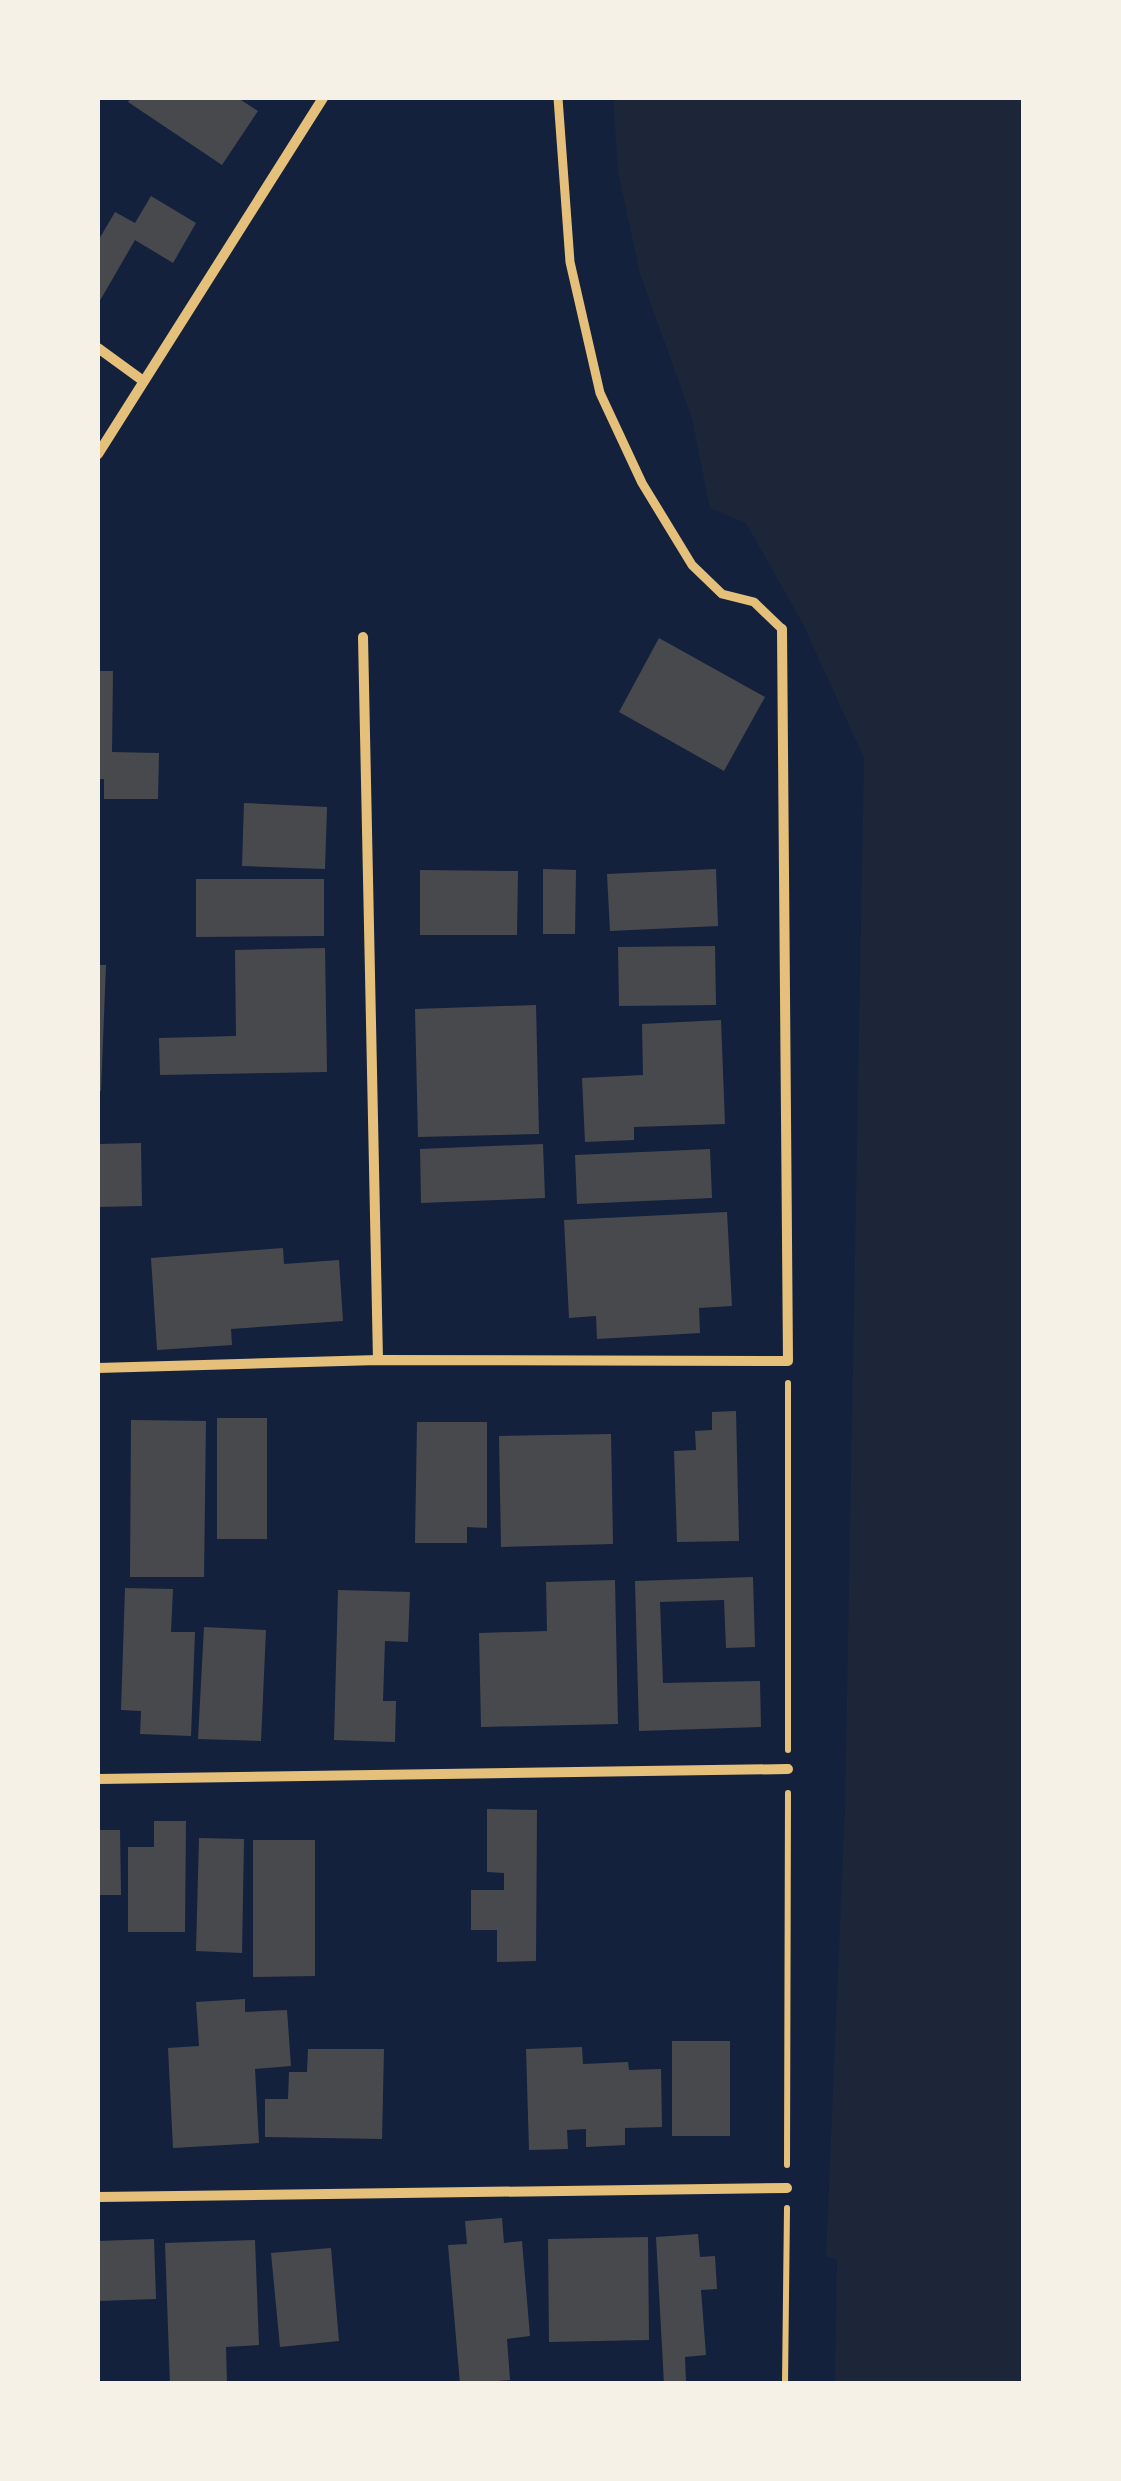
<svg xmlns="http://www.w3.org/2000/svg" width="1121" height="2481" font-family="'DejaVu Sans',sans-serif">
  <rect width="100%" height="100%" fill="#14213d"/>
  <polygon fill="#1d2539" points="613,98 1023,98 1023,2383 835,2383 837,2259 826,2257 845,1807 864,758 803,624 746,523 710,508 692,418 640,274 618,171"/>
  <g fill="#48494c">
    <polygon points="131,98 238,98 258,111 222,165 128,102"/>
    <polygon points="151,196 196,223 173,263 135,240 98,304 98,241 115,212 135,223"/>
    <polygon points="659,638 765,697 724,771 619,712"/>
    <polygon points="98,671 113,671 112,752 159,753 158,799 104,799 104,779 98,779"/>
    <polygon points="244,803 327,807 325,869 242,866"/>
    <polygon points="543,869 576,870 575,934 543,934"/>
    <polygon points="716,869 718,926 610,931 607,874"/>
    <polygon points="420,870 518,871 517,935 420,935"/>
    <polygon points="196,879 324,879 324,936 196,937"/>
    <polygon points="715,946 716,1005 619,1006 618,947"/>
    <polygon points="325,948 327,1072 160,1075 159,1038 236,1036 235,950"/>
    <polygon points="98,965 106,965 101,1091 98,1091"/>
    <polygon points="536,1005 539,1134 418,1137 415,1009"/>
    <polygon points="721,1020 725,1124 634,1127 634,1140 585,1142 582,1078 643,1075 642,1024"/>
    <polygon points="141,1143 142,1206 98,1207 98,1144"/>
    <polygon points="543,1144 545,1198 421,1203 420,1149"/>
    <polygon points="710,1149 712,1198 577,1204 575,1155"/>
    <polygon points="727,1212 732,1306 699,1308 700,1333 597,1339 596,1316 569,1318 564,1220"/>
    <polygon points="283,1248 284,1264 339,1260 343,1321 231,1329 232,1345 157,1350 151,1258"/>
    <polygon points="736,1411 739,1541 677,1542 674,1451 696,1450 695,1431 712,1430 712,1412"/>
    <rect x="217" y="1418" width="50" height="121"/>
    <polygon points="131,1420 206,1421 204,1577 130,1577"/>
    <polygon points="417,1422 487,1422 487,1528 467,1527 467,1543 415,1543"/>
    <polygon points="611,1434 613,1544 501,1547 499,1436"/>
    <polygon points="753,1577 755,1647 726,1648 724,1600 660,1602 663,1683 760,1681 761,1727 639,1731 635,1581"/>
    <polygon points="615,1580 618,1724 481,1727 479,1633 547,1631 546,1582"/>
    <polygon points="125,1588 173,1589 171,1632 195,1632 191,1736 140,1734 141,1711 121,1710"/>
    <polygon points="338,1590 410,1592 408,1642 385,1641 383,1701 396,1701 395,1742 334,1740"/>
    <polygon points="204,1627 266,1630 261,1741 198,1739"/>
    <polygon points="487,1809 537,1810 536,1961 497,1962 497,1930 471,1930 471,1890 504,1890 504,1873 487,1872"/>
    <polygon points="154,1821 186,1821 185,1932 128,1932 128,1847 154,1847"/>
    <polygon points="98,1830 120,1830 121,1895 98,1895"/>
    <polygon points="199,1838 244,1839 242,1953 196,1951"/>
    <polygon points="253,1840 315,1840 315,1976 253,1977"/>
    <polygon points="245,1999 245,2012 287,2010 291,2066 255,2069 259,2143 173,2148 168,2048 199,2046 196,2002"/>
    <rect x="672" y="2041" width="58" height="95"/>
    <polygon points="582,2047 583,2064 628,2062 629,2070 661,2069 662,2127 625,2128 625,2145 586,2147 586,2129 567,2130 568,2149 529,2150 526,2049"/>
    <polygon points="308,2049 384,2049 382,2139 265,2137 265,2099 288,2099 289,2072 307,2072"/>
    <polygon points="502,2218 504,2243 522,2241 530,2336 507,2339 510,2380 460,2384 448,2245 467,2244 465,2221"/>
    <polygon points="698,2234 700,2257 715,2256 717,2289 701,2290 706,2355 685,2357 686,2382 664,2384 656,2237"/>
    <polygon points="648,2237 649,2340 549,2342 548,2239"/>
    <polygon points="154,2239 156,2299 98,2301 98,2241"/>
    <polygon points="255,2240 259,2345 226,2347 227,2384 170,2384 165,2243"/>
    <polygon points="331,2248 339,2341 280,2347 271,2253"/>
  </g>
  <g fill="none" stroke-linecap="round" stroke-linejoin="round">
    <g stroke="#e5c07b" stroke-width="6">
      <polyline points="788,1750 788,1383"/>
      <polyline points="787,2165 788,1793"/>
      <polyline points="785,2384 787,2208"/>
    </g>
    <polyline stroke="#e5c07b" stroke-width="9" points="558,98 570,262 600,393 642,483 692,565 722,594 754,602 782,629"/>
    <g stroke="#e5c07b" stroke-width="10">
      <polyline points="98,348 142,380"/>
      <polyline points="98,454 323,98"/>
      <polyline points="363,637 378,1360"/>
      <polyline points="98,1368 378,1360 788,1361 782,629"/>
      <polyline points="98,1779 788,1769"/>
      <polyline points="98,2197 787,2188"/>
    </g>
  </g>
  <rect width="1121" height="2481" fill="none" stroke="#f6f1e7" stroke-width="200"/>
</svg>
